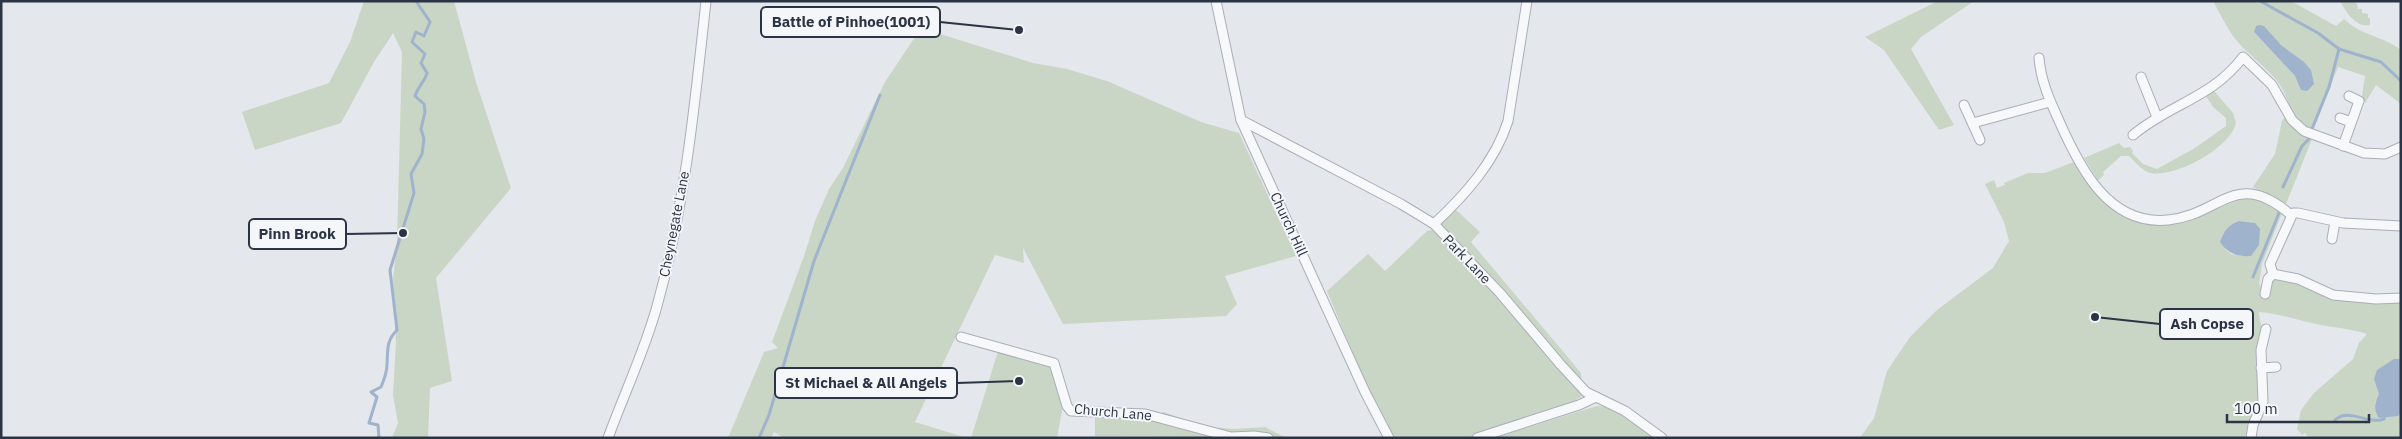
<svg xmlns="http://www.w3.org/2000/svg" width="2402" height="439" font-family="'IBM Plex Sans',sans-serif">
  <rect width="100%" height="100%" fill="#e4e7ec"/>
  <g fill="#c9d6c5" fill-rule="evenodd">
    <polygon points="364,1 454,1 476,82 511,188 436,278 452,381 430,388 428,438 392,438 398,423 393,395 396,342 393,280 397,242 402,52 393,33 374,62 341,123 255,150 242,112 329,83 350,42"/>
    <polygon points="1938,1 1974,1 1921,37 1911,49 1954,125 1939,130 1884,50 1865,37"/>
    <path d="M2213,1H2291L2336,26L2344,19C2360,35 2383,36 2401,50V104L2376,85L2365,103L2362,96L2365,76L2338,67L2313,130C2285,117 2293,102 2278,82C2266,67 2250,56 2237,41C2227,29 2221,15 2213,1ZM2254,32L2281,45L2303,61V91L2295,76Z"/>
    <path d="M2340,1H2354L2357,4L2358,9H2362V13L2368,14V18H2370V25C2356,28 2346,12 2340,1Z"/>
    <polygon points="924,29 1033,63 1067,69 1107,81 1201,122 1239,133 1296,256 1225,276 1237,304 1226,316 1063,324 1023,248 1024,263 995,255 915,422 967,438 784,438 774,432 771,438 728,438 764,352 778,348 772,342 804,256 815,221 829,189 843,168 885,82 913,40"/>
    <path d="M2214,91L2233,113L2236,123C2230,149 2174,178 2150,173C2142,170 2135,162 2129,156H2121L2103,172L2104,175L2098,180L2084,158L2119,143L2124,148L2130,147L2133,151L2132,153L2143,164L2157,169L2195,148L2226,126V118L2213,107L2206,96Z"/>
    <polygon points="2285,117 2302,134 2312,139 2286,204 2253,187 2275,154 2282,121"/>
    <path d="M2074,162L2088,184L2099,196L2153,224L2234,198L2249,195L2282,213L2262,264L2259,284L2269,296L2272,282L2276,279L2301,283L2327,296L2401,301V359H2394L2375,404L2397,416L2401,411V438H2309L2305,433L2302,435L2297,429L2301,410L2314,393L2353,359L2359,343L2367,334C2352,329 2337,328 2321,325C2300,321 2282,314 2259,312L2260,322L2264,331L2257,350L2260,401L2252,421L2249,420L2245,438H1860L1874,418L1887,371L1910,337L1937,310L1993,268L2009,241L2004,222L1985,184L1994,180L1997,188L2005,185L2004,183L2028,173H2045ZM2239,221L2255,223L2244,256L2231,254L2225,249Z"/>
    <polygon points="1455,209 1480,232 1471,242 1581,373 1582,396 1567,406 1470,438 1395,438 1368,390 1327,291 1368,254 1385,271 1427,231 1433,229"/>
    <polygon points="999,348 1054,363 1063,405 1057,438 971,438"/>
    <polygon points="1597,406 1610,407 1656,438 1493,438"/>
    <polygon points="1163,412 1208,427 1235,429 1265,427 1286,438 1095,436 1095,415 1158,419"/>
  </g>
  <g fill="#9fb4cc">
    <polygon points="2259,25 2264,26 2281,45 2303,61 2311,70 2314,84 2307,91 2301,90 2295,76 2254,32 2256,26"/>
    <path d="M2239,221L2255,223L2260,229L2259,245L2251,256C2237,257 2227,253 2220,242C2224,231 2228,225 2239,221Z"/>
    <path d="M2394,359H2401V411L2398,416L2379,418C2373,409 2375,403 2379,394L2374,379L2377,370Z"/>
  </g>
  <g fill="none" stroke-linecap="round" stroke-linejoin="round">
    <g stroke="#9fb4cc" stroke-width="3">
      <polyline points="2260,1 2318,33 2339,49 2381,62 2401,81"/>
      <polyline points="2312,129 2329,87 2339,49"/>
      <polyline points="2283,187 2302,146 2309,139"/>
      <polyline points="2253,277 2279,213"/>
      <path d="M2335,420C2349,407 2367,425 2384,419L2385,414"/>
      <path d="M379,438L378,425L369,423L377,397L371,392L381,387C384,380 387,372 387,364C388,350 386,341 397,330L390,270L414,193L411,174L422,154L424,139L421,129L425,112L424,104L415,96C418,87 425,81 427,73L421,63L425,54L412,42L416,32L424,36L430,22L416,1"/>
      <polyline points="759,438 769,415 814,261 880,95"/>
    </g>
    <g stroke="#a9aeb7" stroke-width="11">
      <g id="street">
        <polyline points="1216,1 1241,120 1365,392 1389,438"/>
        <path d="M2039,58C2041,82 2050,101 2060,123C2080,168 2109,226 2168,220C2221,215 2235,167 2291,215"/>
        <polyline points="2141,77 2157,117"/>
        <polyline points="1964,105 1980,140"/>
        <polyline points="2340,118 2351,122"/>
        <polyline points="1241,120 1401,204 1434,224 1500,293 1561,365 1586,392 1625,411 1662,438"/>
        <polyline points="1973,123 2050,102"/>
        <path d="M2133,135C2171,103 2211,99 2243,57L2272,85L2292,120L2304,131L2364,153L2385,154L2401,147"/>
        <polyline points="2343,146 2359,101 2349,96"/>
        <path d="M1434,224C1465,195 1495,162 1508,121L1527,1"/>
        <polyline points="2332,239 2335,222"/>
        <polyline points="2273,274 2270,264 2293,213 2298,213 2343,223 2401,226"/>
        <polyline points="2273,274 2298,279 2333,295 2376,299 2401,298"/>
        <polyline points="2265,294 2268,279 2273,274"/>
        <polyline points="961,337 1054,363 1067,406 1071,411 1145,414 1231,437 1254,436 1268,438"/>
        <polyline points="2261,368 2276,367"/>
        <path d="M608,438C624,394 645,350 657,306C685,206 695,103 706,1"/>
        <polyline points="1477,438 1579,405 1596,397"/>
        <polyline points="2251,438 2253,425 2263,402 2261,350 2266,329"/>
      </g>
    </g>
    <use href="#street" stroke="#f7f8fa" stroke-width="9"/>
  </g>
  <g text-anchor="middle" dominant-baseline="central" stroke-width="4" stroke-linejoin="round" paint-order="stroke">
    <g font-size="14" fill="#2b3445" stroke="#f4f6f9">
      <text transform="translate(674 224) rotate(-79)">Cheynegate Lane</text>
      <text transform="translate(1289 224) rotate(65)">Church Hill</text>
      <text transform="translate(1467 259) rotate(46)">Park Lane</text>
      <text transform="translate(1113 412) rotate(5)">Church Lane</text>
    </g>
  </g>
  <path fill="none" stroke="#2b3445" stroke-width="2" d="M1019 30L940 22M403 233L346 234M2095 317L2160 324M1019 381L957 383"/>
  <g fill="#2b3445" stroke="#f4f6f9" stroke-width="2">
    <circle cx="1019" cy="30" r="5"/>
    <circle cx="403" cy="233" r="5"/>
    <circle cx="2095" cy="317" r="5"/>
    <circle cx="1019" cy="381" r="5"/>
  </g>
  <g fill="#f4f6f9" stroke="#2b3445" stroke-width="2">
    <rect x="761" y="7" width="179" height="30" rx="5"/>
    <rect x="249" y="219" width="97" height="30" rx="5"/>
    <rect x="2160" y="309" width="93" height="30" rx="5"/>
    <rect x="775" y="368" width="182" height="30" rx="5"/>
  </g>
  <g font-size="15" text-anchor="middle" font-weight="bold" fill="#2b3445">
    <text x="851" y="27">Battle of Pinhoe(1001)</text>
    <text x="297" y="239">Pinn Brook</text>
    <text x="2207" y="329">Ash Copse</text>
    <text x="866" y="388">St Michael &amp; All Angels</text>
  </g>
  <rect width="2402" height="439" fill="none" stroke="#2b3445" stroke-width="5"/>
  <path d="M2227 414v8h142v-8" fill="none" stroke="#2b3445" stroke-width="2.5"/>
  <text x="2234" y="414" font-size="15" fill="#2b3445" stroke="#f4f6f9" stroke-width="4" paint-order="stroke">100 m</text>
</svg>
